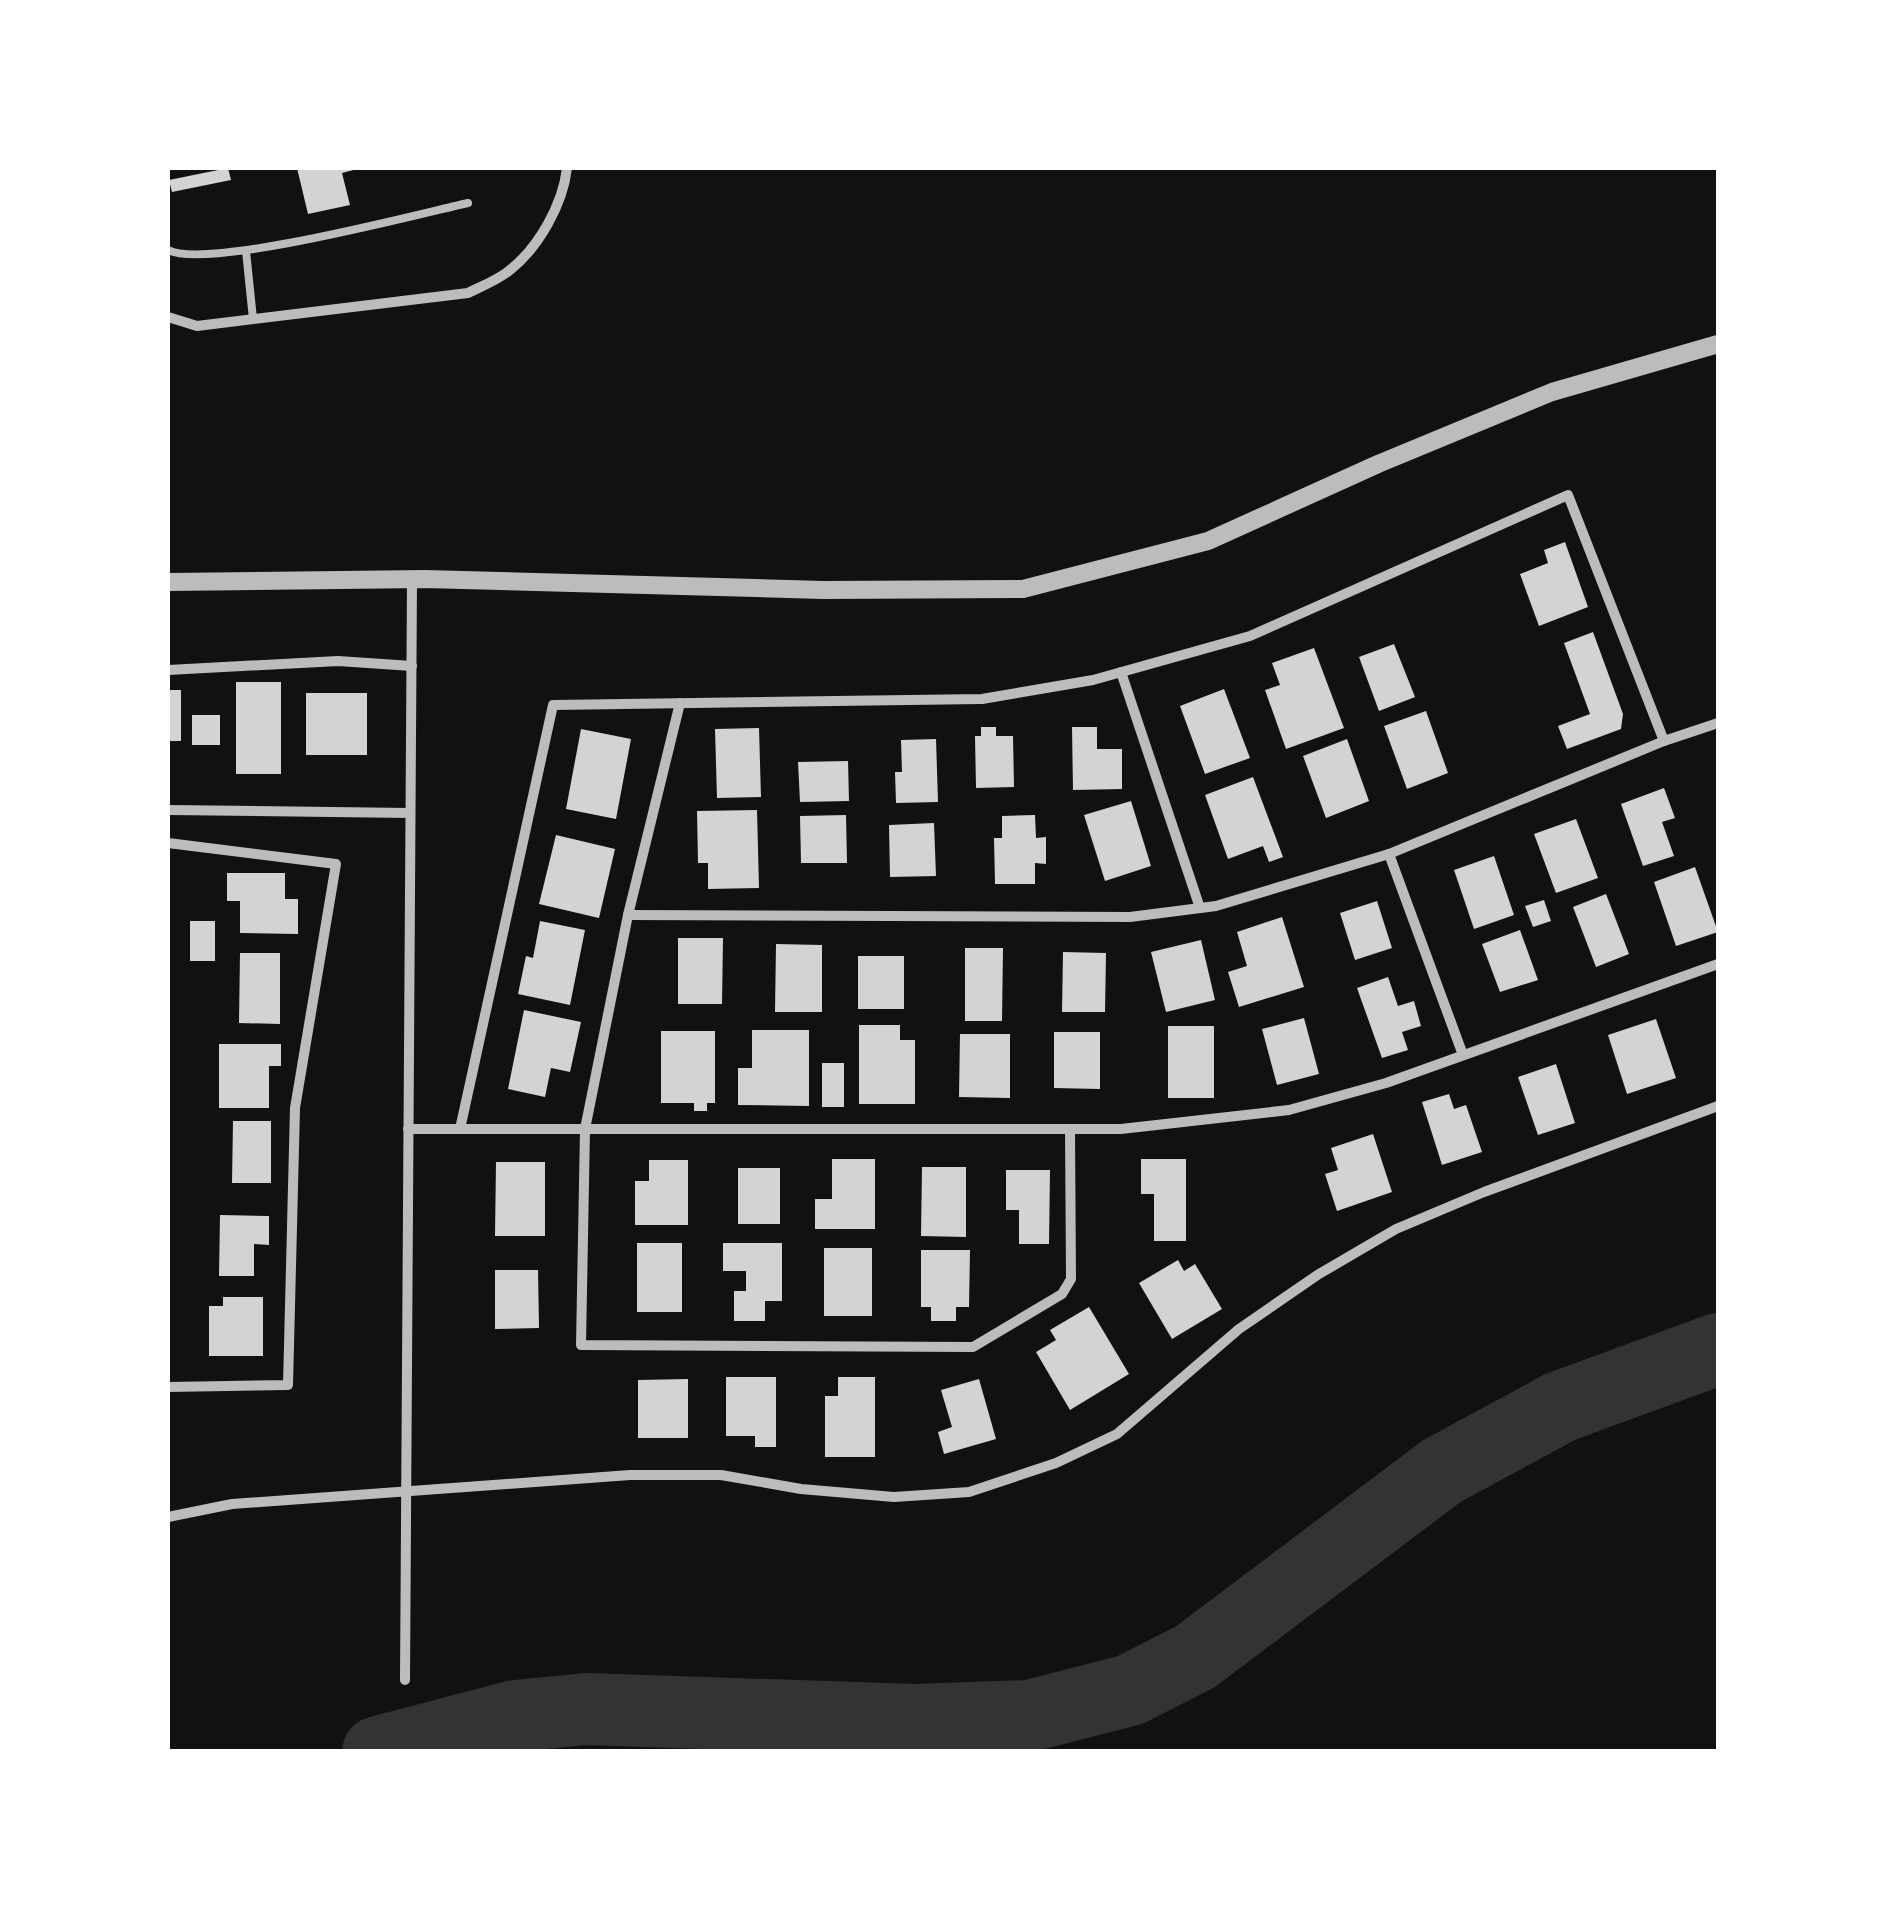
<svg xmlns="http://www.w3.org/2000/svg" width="1886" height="1919" font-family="Manrope,sans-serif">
  <rect width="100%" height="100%" fill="#111"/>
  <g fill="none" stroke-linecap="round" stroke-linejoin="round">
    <polyline stroke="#333" stroke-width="72" points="378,1752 515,1716 586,1709 915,1720 1029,1716 1130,1690 1195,1657 1442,1471 1560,1407 1718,1349"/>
  </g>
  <g fill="#d3d3d3">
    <polygon points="228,168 231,180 172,192 169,180"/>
    <polygon points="297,168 361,168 342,173 350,205 308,214"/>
    <polygon points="1565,542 1588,607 1539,626 1520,574 1548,563 1544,550"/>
    <polygon points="1593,632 1623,714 1621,729 1567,749 1558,726 1590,714 1564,643"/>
    <polygon points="1394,644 1415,697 1379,711 1359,657"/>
    <polygon points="1314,648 1344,728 1286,749 1265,690 1280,685 1272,663"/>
    <rect x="236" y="682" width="45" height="92"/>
    <polygon points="1224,689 1250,758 1205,774 1180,706"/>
    <rect x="168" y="690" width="13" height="51"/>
    <rect x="306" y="693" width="61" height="62"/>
    <polygon points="1426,711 1448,773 1407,789 1384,726"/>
    <rect x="192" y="715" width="28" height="30"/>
    <polygon points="981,727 996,727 996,736 1013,736 1014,787 976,788 975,736 981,736"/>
    <polygon points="1072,727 1097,727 1097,749 1122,749 1122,789 1073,790"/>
    <polygon points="759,728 761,797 717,798 715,729"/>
    <polygon points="581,729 631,739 616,819 566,809"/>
    <polygon points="936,739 938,802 896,803 895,772 902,772 901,740"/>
    <polygon points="1347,739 1369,801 1326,818 1303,756"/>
    <polygon points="848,761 849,801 800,802 798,762"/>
    <polygon points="1253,777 1283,857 1269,862 1263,846 1228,859 1205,795"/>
    <polygon points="1664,788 1675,818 1662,822 1674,856 1643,866 1621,804"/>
    <polygon points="1131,801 1151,866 1105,881 1084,815"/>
    <polygon points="757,810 759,888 708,889 708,863 698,863 697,811"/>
    <polygon points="846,815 847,863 801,863 800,816"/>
    <polygon points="1035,815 1036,838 1046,837 1046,864 1035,863 1035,884 995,884 994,838 1002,838 1002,816"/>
    <polygon points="1576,819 1598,878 1556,893 1534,834"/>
    <polygon points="934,823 936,876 890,877 889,825"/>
    <polygon points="556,835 615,849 599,918 539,904"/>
    <polygon points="1494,856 1514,915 1474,929 1454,870"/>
    <polygon points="1695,867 1718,932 1676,946 1654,882"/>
    <polygon points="227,873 285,873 285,899 298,899 298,934 240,933 240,901 227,901"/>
    <polygon points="1606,894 1629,954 1596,967 1573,907"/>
    <polygon points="1544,900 1551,921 1533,927 1525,906"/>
    <polygon points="1377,901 1392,948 1355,960 1340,913"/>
    <polygon points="1282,917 1304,987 1239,1007 1228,972 1247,966 1237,932"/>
    <rect x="190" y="921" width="25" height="40"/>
    <polygon points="540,921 585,930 570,1005 518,994 526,956 533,958"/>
    <polygon points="1520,930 1538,980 1500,992 1482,944"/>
    <polygon points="678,938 723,938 722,1004 678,1004"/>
    <polygon points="1201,940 1215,1000 1166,1012 1151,952"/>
    <polygon points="776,944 822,945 822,1012 775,1012"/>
    <polygon points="965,948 1003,948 1002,1021 965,1021"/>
    <polygon points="1063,952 1106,953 1105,1012 1062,1012"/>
    <polygon points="240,953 280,953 280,1024 239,1023"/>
    <rect x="858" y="956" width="46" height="53"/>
    <polygon points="1388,977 1398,1006 1414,1001 1421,1026 1402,1032 1408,1050 1382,1058 1357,988"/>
    <polygon points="524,1010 581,1022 570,1072 551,1068 545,1097 508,1089"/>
    <polygon points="1304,1018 1319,1074 1277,1085 1262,1029"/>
    <polygon points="1656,1019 1676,1078 1627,1094 1608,1035"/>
    <polygon points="859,1025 900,1025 900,1040 915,1040 915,1104 859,1104"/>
    <rect x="1168" y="1026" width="46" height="72"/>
    <polygon points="752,1030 809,1030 809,1106 738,1105 738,1068 752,1068"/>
    <polygon points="661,1031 715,1031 715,1103 707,1103 707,1111 694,1111 694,1103 661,1103"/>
    <polygon points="1054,1032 1100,1032 1100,1089 1054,1088"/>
    <polygon points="960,1034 1010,1034 1010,1098 959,1097"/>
    <polygon points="219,1044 281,1044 281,1066 269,1066 269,1108 219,1108"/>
    <rect x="822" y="1063" width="22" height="44"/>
    <polygon points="1556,1064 1575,1123 1538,1135 1518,1077"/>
    <polygon points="1449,1094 1454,1109 1466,1105 1482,1152 1442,1165 1422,1102"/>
    <polygon points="233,1121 271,1121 271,1183 232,1183"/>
    <polygon points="1373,1134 1392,1192 1337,1211 1325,1174 1338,1170 1331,1148"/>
    <polygon points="832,1159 875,1159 875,1229 815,1229 815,1199 832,1199"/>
    <polygon points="1141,1159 1186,1159 1186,1241 1154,1241 1154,1194 1141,1194"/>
    <polygon points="649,1160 688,1160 688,1225 635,1225 635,1181 649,1181"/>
    <polygon points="496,1162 545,1162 545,1236 495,1236"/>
    <polygon points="922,1167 966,1167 966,1237 921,1236"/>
    <rect x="738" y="1168" width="42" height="56"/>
    <polygon points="1006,1170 1050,1170 1049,1244 1019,1244 1019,1210 1006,1210"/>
    <polygon points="220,1215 269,1216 269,1245 254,1244 254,1276 219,1276"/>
    <rect x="637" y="1243" width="45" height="69"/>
    <polygon points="723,1243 782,1243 782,1301 765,1301 765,1321 734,1321 734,1291 746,1291 746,1271 723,1271"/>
    <rect x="824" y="1248" width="48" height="68"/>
    <polygon points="921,1250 970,1250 969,1307 956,1307 956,1321 931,1321 931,1307 921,1307"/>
    <polygon points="1178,1260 1184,1271 1195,1264 1222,1309 1172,1339 1139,1283"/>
    <polygon points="495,1270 538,1270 539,1328 495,1329"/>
    <polygon points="223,1297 263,1297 263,1356 209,1356 209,1306 223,1306"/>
    <polygon points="1089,1307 1129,1374 1070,1410 1036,1352 1056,1340 1050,1330"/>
    <polygon points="726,1377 776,1377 776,1447 755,1447 755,1436 726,1436"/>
    <polygon points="838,1377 875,1377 875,1457 825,1457 825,1396 838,1396"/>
    <polygon points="688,1379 688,1438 638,1438 638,1380"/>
    <polygon points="979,1379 996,1439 944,1454 938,1432 952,1427 941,1390"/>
  </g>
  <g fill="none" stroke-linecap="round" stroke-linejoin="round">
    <g stroke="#bcbcbc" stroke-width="8">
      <path d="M168,250C206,270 415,215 468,203"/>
      <polyline points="246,251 253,319"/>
    </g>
    <g stroke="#bcbcbc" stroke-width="10">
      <path d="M168,317L197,326L468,293C482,286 498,280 510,270C539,247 563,204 567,168"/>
      <polyline points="168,670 338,661 412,666"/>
      <polyline points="1121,672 1200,908"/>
      <polyline points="680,703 628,915 585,1129 581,1345 973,1347 1062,1294 1071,1279 1070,1129"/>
      <polyline points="168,810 410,813"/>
      <polyline points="168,843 336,864 295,1108 288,1385 168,1387"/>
      <polyline points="1389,854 1463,1055"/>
      <polyline points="628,915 1130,917 1216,906 1389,854 1664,741 1718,723"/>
      <polyline points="408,1129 1121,1129 1289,1110 1386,1083 1718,964"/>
      <polyline points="460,1129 553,705 982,699 1093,680 1250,636 1568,495 1664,741"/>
      <polyline points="168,1517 232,1504 630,1475 721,1475 801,1489 894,1497 969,1492 1056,1463 1117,1434 1239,1329 1319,1274 1396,1229 1484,1192 1718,1106"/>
      <polyline points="405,1680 412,580"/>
    </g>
    <polyline stroke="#bcbcbc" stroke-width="18" points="168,582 425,579 823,590 1023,589 1208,541 1378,464 1552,392 1718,344"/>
  </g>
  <rect width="1886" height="1919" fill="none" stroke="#ffffff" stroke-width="340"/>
</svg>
